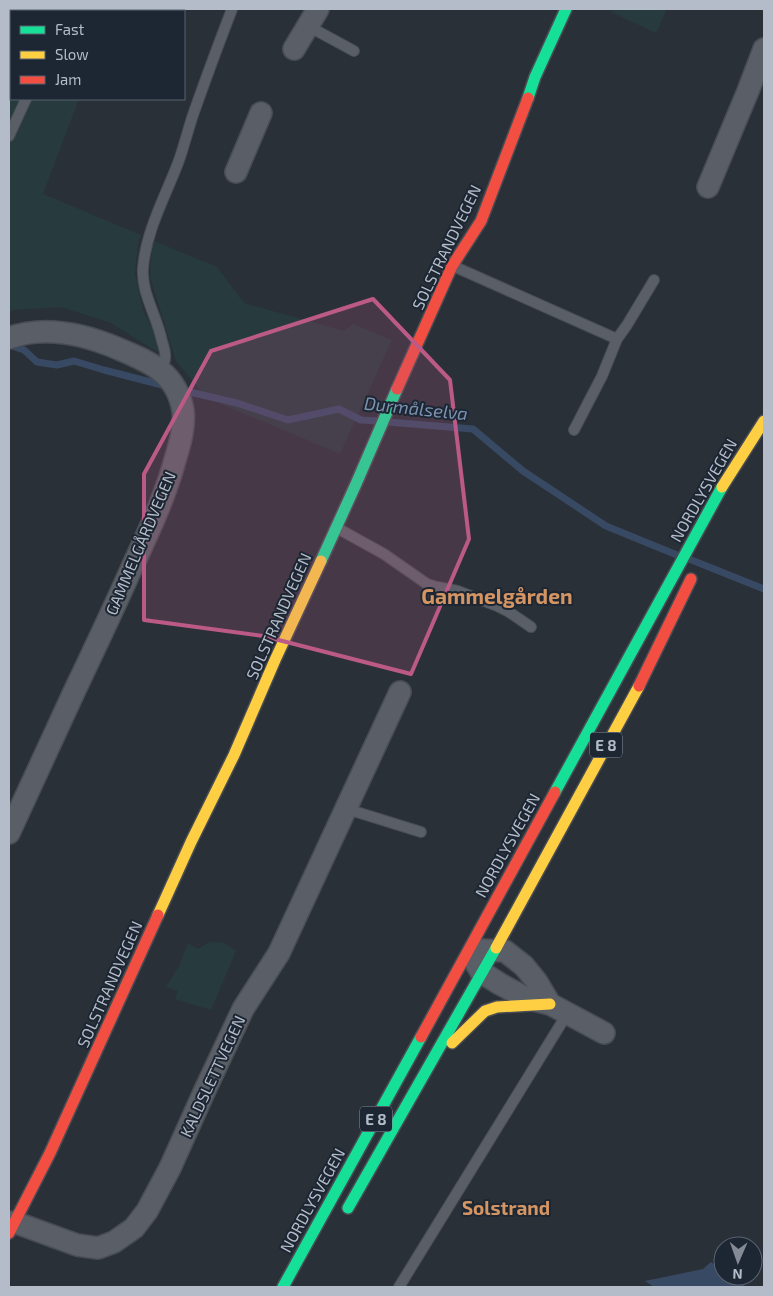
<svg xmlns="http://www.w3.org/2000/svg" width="773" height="1296" font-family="'Exo 2',sans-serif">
  <rect width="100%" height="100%" fill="#2a3038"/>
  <g fill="#273a3e">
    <polygon points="9,9 137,9 135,11 11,11 11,99 79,99 43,194 141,235 138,244 135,274 143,310 160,345 157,352 111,323 61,307 12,310 9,313"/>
    <polygon points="613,9 667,9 656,33 611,12"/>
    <polygon points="154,241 217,267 244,303 344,331 353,324 392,340 340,454 207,398 176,361 150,277 152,246"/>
    <polygon points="209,942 224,943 236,951 211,1010 175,999 178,991 166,987 179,966 188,943 198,949"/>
  </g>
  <polygon fill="#384963" points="711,1262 723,1271 723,1276 730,1276 746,1287 654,1287 645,1281 703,1269"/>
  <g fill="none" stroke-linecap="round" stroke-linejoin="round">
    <g stroke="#384963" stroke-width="7">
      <polyline points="9,345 24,350 37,362 57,365 74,361 104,370 166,386"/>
      <polyline points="181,390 237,403 288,420 339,409 361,420 377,421"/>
      <polyline points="388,422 473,429 523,471 606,526 677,555"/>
      <polyline points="689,559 764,589"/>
    </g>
    <g stroke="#484c53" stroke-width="12">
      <g id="lane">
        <polyline points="71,11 73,9"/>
        <polyline points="308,26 354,51"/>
        <polyline points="9,136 26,99"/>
        <polyline points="453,266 617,339 602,376 574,430"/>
        <polyline points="617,339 627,325 654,280"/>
        <path d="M160,369C162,366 165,363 165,359C166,353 164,347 162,341C157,316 141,293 143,268C146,231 165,197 178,163C184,147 188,129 194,112C206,78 219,43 232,9"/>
        <polyline points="337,528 384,554 427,584 437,587 458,591 497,606 509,612 531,627"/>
        <polyline points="347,809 421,832"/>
        <polyline points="399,1287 567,1014"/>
      </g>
    </g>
    <g stroke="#484c53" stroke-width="24">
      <g id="street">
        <polyline points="294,49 318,9"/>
        <polyline points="236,172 261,113"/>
        <polyline points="708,187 748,91 764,49"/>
        <path d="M9,338C45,325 84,334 119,349C150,362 177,373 183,411C185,431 178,449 173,467C163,501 148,533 133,565C114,608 94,650 74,692C52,739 31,786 9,833"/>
        <polyline points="481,950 505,951 524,966 537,982 550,1004"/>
        <polyline points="474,960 481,972 500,984 526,998 550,1004 604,1033"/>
        <polyline points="14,1222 77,1245 98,1248 114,1242 134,1228 147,1211 170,1168 205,1090 243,1009 279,953 400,692"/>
      </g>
    </g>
    <g stroke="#484c53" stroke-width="14">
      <g id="fast">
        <polyline points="528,98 535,77 566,9"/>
        <polyline points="321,561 356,484 397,389"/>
        <polyline points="555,792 722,487"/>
        <polyline points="348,1208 496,948"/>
        <polyline points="283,1287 421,1037"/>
      </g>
    </g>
    <g stroke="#484c53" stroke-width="14">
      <g id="slow">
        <polyline points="722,487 764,421"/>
        <polyline points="158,915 191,842 234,755 275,660 321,561"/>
        <polyline points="496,948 639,686"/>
        <polyline points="452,1043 485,1011 497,1007 550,1004"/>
      </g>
    </g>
    <g stroke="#484c53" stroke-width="14">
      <g id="jam">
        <polyline points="397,389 452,266 481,221 528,98"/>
        <polyline points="639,686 691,579"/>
        <polyline points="421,1037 555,792"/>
        <polyline points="9,1233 50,1153 158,915"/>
      </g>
    </g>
    <use href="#lane" stroke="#5a5e66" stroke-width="10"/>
    <use href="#street" stroke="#5a5e66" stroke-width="21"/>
    <use href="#fast" stroke="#16e098" stroke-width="11"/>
    <use href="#slow" stroke="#ffcf43" stroke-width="11"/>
    <use href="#jam" stroke="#f24e42" stroke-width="11"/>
  </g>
  <path fill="#bc5a87" fill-opacity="0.2" stroke="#bc5a87" stroke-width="4" stroke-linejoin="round" d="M373,299L450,380L469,539L411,674L263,636L144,620V474L211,351Z"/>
  <g text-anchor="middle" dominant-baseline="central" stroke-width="4" stroke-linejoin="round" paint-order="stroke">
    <g fill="#1d2633" stroke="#878f9c" stroke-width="1">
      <rect x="590" y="732.5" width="32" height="25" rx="4"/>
      <rect x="360" y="1106.5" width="32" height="25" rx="4"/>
    </g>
    <g font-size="15" font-weight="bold" fill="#b4bcc9">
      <text x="606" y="745">E 8</text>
      <text x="376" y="1119">E 8</text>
    </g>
    <g font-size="16" fill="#b4bcc9" stroke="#1d2633">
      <text transform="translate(446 247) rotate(-64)">SOLSTRANDVEGEN</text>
      <text transform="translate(703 490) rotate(-60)">NORDLYSVEGEN</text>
      <text transform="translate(140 543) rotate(-67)">GAMMELGÅRDVEGEN</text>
      <text transform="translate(278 616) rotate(-66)">SOLSTRANDVEGEN</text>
      <text transform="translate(507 845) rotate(-61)">NORDLYSVEGEN</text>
      <text transform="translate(109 984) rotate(-66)">SOLSTRANDVEGEN</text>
      <text transform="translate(212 1076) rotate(-65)">KALDSLETTVEGEN</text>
      <text transform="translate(312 1200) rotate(-61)">NORDLYSVEGEN</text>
    </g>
    <g font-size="18" font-style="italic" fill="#7c92b1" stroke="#1d2633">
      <text transform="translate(416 408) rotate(6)">Durmålselva</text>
    </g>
    <g font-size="19" font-weight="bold" fill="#d59563" stroke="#1d2633">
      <text x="506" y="1207">Solstrand</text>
    </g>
    <g font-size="21" font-weight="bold" fill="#d59563" stroke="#1d2633">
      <text x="497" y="595">Gammelgården</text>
    </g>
  </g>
  <rect width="773" height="1296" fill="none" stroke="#b4bcc9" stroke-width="20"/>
  <rect x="10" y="10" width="175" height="90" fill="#1d2633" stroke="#59626f"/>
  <rect x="20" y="26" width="25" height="8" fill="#16e098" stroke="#59626f"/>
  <text x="55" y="35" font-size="15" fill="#b4bcc9">Fast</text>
  <rect x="20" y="51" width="25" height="8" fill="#ffcf43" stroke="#59626f"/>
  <text x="55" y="60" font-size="15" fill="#b4bcc9">Slow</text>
  <rect x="20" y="76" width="25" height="8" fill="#f24e42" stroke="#59626f"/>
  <text x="55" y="85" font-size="15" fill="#b4bcc9">Jam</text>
  <g transform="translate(738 1261) rotate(182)"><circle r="24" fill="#1d2633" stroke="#59626f"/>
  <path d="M0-4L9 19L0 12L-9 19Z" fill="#848b96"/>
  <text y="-8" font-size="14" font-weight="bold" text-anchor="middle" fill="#b4bcc9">N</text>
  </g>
</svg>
